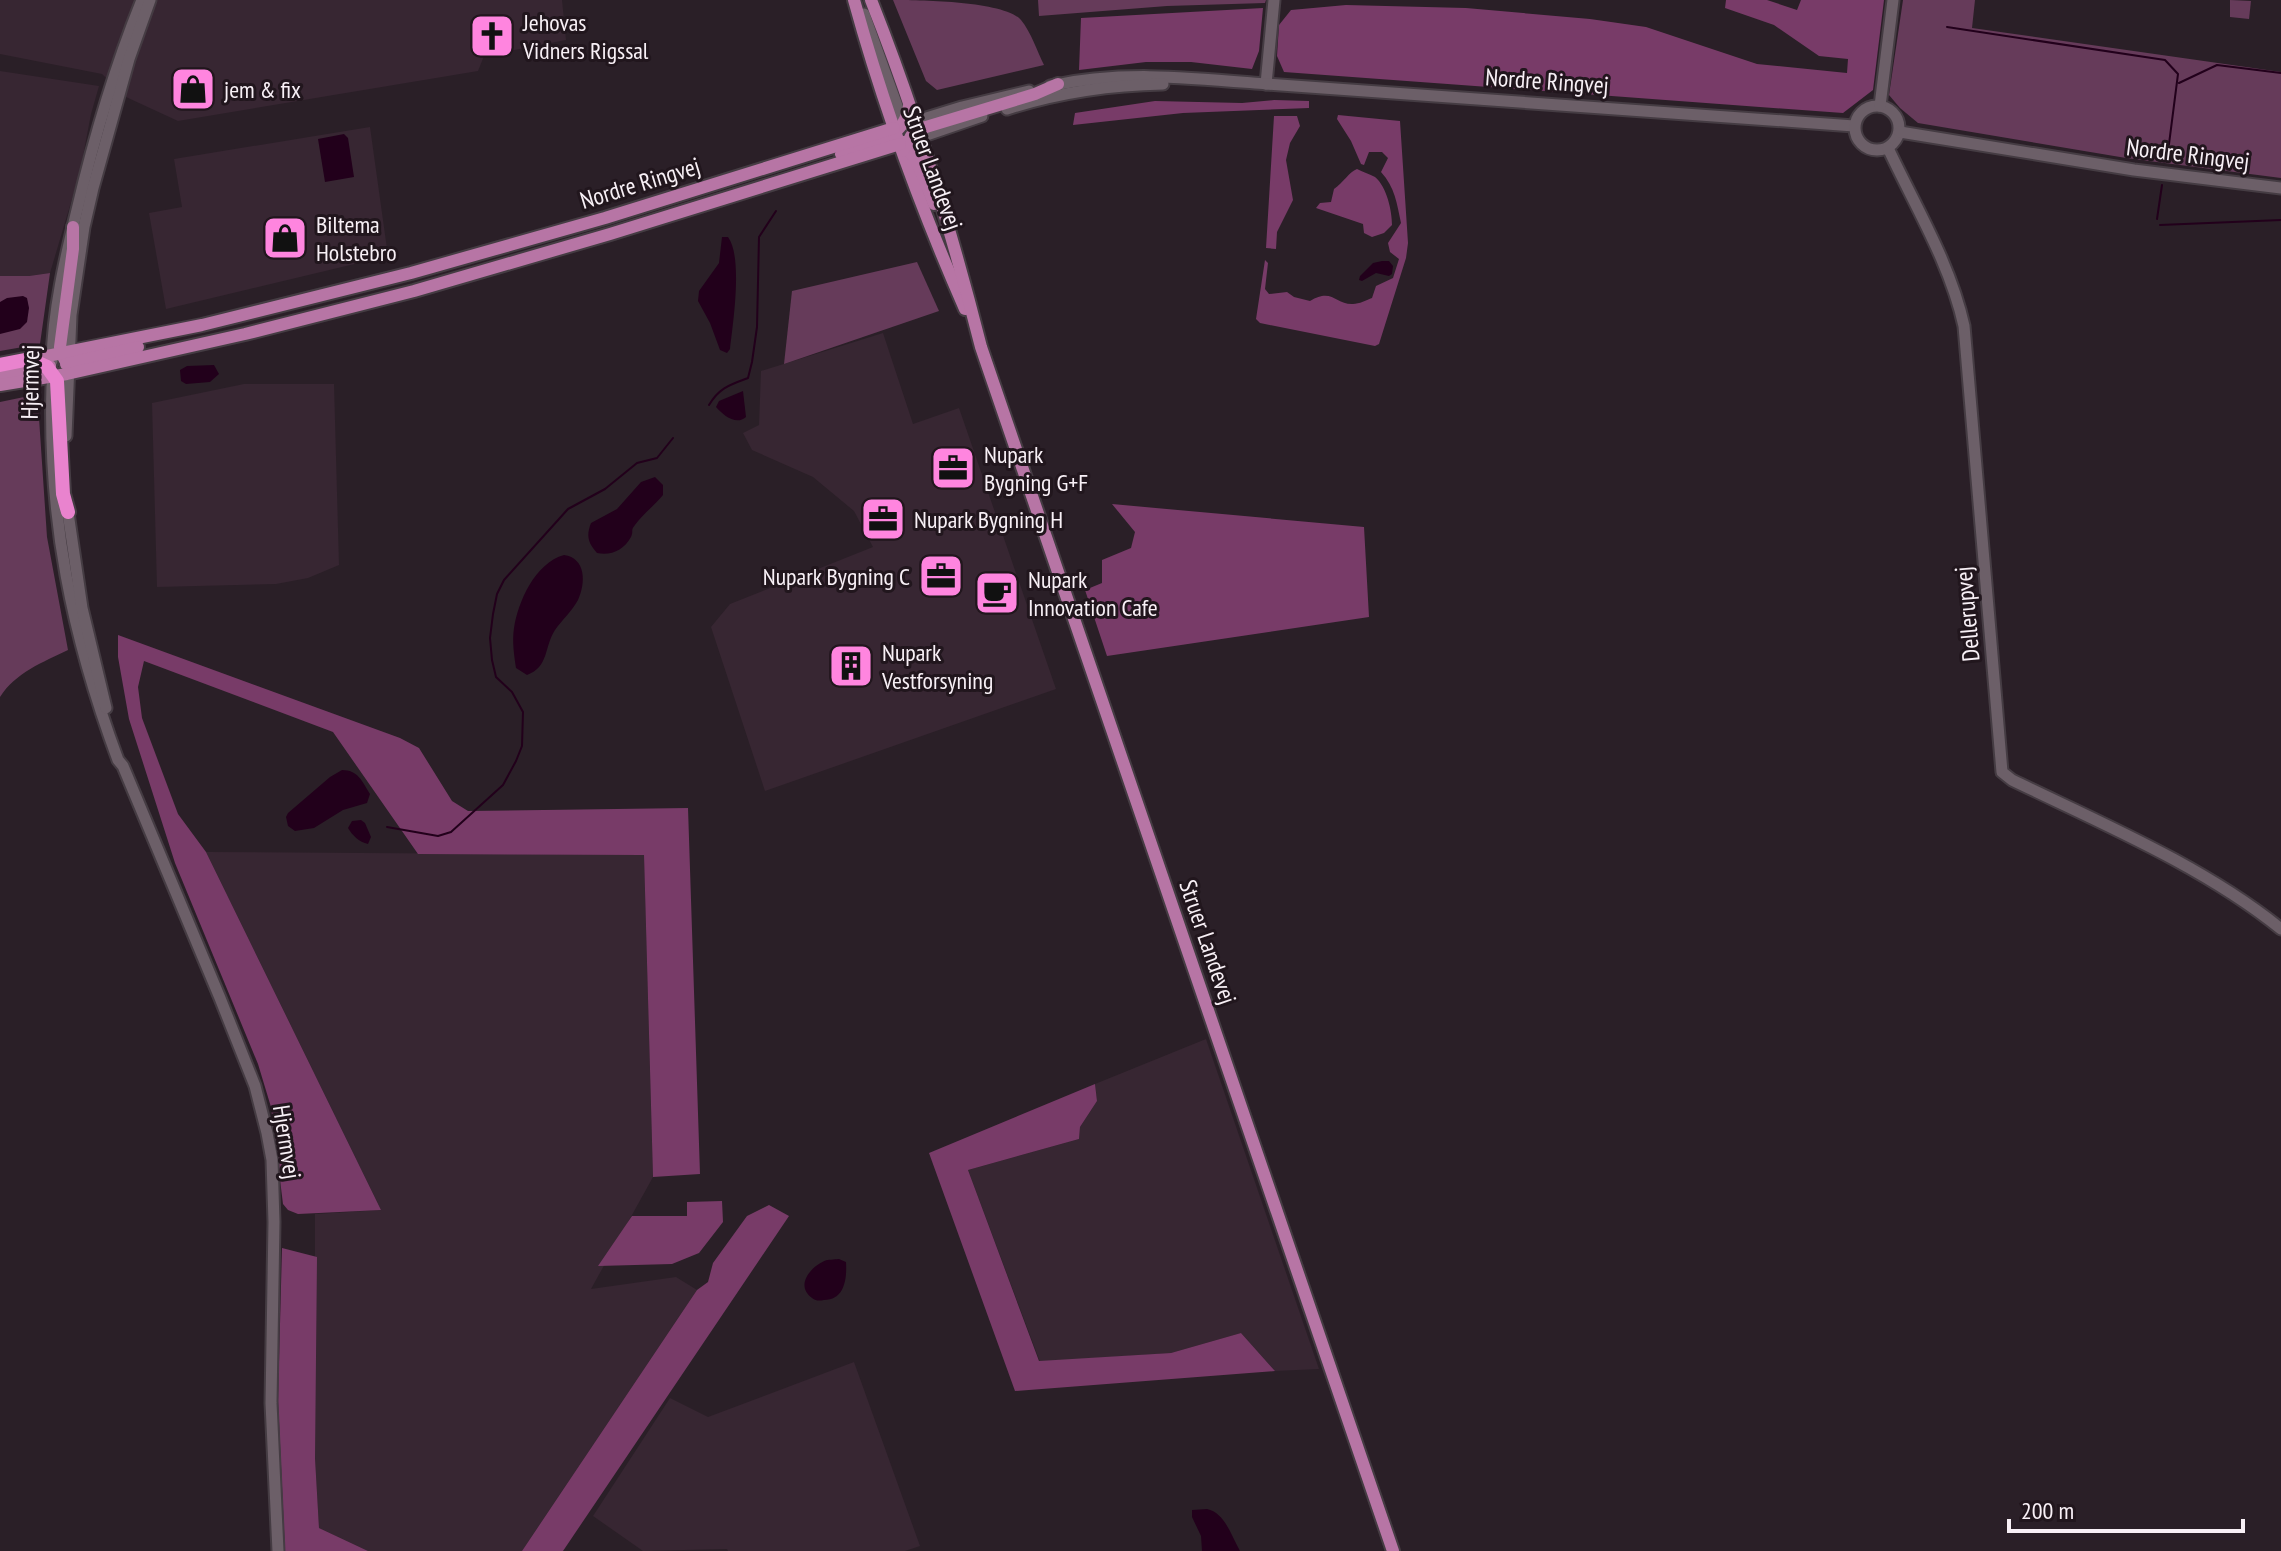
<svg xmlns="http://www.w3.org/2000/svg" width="2281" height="1551" font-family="'PT Sans Narrow',sans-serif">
  <rect width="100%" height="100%" fill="#2a1f27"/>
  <g fill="#372632">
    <polygon points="0,0 562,0 566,40 484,56 478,71 178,121 126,97 102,74 0,54"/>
    <polygon points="0,71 99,86 91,114 80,172 50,273 29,276 0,276"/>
    <polygon points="370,127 388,256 166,309 149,213 182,207 174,159"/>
    <polygon points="883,333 913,424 959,408 1056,689 765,791 711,627 730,604 873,547 854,511 813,477 752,450 743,433 759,425 761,371"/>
    <polygon points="244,384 334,384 339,565 308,578 276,584 157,587 152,403"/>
    <polygon points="206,852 644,855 653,1177 591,1289 676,1277 697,1290 522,1551 368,1551 319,1528 315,1458 315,1214 381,1210"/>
    <polygon points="1206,1039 1319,1369 1275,1371 1241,1333 1171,1353 1040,1362 968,1170 1079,1139 1080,1127 1097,1101 1095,1084"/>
    <polygon points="854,1362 920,1546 905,1551 728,1551 727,1549 643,1551 593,1516 670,1398 708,1417"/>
  </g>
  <g fill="#663b5a">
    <path d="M893,0C919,0 1005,1 1021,20C1031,32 1037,51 1044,65L937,90L926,81Z"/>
    <polygon points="1038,0 1266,0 1265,3 1167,6 1039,16"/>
    <polygon points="1903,0 1975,0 1972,28 2281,72 2281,178 2126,158 1918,123 1900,108 1889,95"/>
    <polygon points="2230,0 2251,1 2249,19 2230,17"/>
    <polygon points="917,262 939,311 784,364 792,291"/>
    <polygon points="50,273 40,344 0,351 0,276 29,276"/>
    <path d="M29,396L38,403L47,537L68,650C43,662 15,673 0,697V402Z"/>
  </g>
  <g fill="#783b68">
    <polygon points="1726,0 1767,0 1797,10 1801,0 1884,0 1873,90 1843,113 1284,72 1277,56 1279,25 1291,10 1346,5 1466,8 1590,19 1646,27 1757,64 1847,73 1848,59 1819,56 1774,25 1725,8"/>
    <polygon points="1263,8 1259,51 1252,69 1191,62 1146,62 1079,70 1081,18"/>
    <polygon points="1274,100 1309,101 1309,108 1183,113 1073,125 1075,113 1155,101 1242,103"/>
    <path d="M1338,115L1400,121L1408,243L1406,258L1379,344L1375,346L1260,323L1256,319L1265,260L1268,263L1265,289L1269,294L1287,292L1294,297L1310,301C1332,287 1336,305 1353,304C1359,304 1367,300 1372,298L1376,286L1393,278L1399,259L1390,252L1388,243L1401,223C1397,204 1395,187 1381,172L1388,158L1382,152H1369L1364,165L1361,164L1351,141L1337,119Z"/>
    <polygon points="1274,116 1297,116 1300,126 1290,143 1286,160 1293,200 1277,232 1276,249 1266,248"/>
    <path d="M1357,169C1362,172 1370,174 1375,177C1387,187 1392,211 1392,225L1384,233L1372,237L1364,233L1363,224L1316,208L1320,203L1331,202L1334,189C1343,183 1349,172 1357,169Z"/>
    <polygon points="1112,504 1364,527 1369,617 1107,656 1085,590 1102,583 1102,560 1131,548 1135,532"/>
    <polygon points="118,635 400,738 419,748 452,801 468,811 688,808 700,1174 653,1177 644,855 418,854 333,732 144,661 138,687 142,718 178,814 206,852 381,1210 298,1214 288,1210 283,1204 271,1107 258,1064 175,863 129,719 118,657"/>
    <polygon points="1095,1084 1097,1101 1080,1127 1079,1139 968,1170 1039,1361 1171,1353 1241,1333 1275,1371 1015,1391 929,1153"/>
    <polygon points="722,1201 723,1222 699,1253 672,1264 598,1266 632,1216 687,1216 687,1202"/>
    <polygon points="769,1205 789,1216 563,1551 522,1551 697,1290 708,1282 713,1263 747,1216"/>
    <polygon points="282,1248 317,1257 315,1458 319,1528 368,1551 285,1551 278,1400"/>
  </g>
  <g fill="#22001b">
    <polygon points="344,134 348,138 354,177 325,182 318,139"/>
    <path d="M722,237H728C743,257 733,323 730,349L727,353L720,350L710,323L698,301L699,291L719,263Z"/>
    <polygon points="1382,261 1389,261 1393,266 1392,274 1389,276 1376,273 1362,281 1359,280 1360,276 1373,263"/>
    <polygon points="23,296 27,298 29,308 27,322 20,329 0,334 0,302 7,298"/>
    <polygon points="214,365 219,374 210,382 186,384 181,381 180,370 187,366"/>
    <path d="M743,391L746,417C736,426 723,415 716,407L719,401Z"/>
    <path d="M655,477L663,485V495C655,505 643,514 635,525C630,531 634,530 631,537C624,550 611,556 597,553C588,543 586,536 591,523L617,509L641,482Z"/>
    <path d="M564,555C586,558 586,583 578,600C572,611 562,620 555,630C544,647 549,667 527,675L516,668C514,655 512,641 514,628C518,602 535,563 564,555Z"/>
    <path d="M342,770C358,770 362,781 370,794L367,803L343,810L314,828L295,831L288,826L286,817L288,813L330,777Z"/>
    <path d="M361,820L365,823L371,837L368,844C359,842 352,835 348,828L352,821Z"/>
    <path d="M839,1259L846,1262C847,1278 845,1300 824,1300C819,1301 816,1301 812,1298C794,1285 812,1265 827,1260C828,1260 838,1259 839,1259Z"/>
    <path d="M1207,1509C1225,1513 1231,1535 1240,1551H1202L1201,1536L1192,1517V1510Z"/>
  </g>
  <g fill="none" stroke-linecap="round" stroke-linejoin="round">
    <g stroke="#22001b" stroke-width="2">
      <polyline points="1947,27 2165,60 2178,74 2169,144"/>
      <polyline points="2179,83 2217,65 2281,73"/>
      <polyline points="2157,219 2162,185"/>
      <polyline points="2160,225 2281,220"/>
      <path d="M709,405C719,388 729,385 748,378L752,362L757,327L759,237L776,211"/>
      <polyline points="387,827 438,836 451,832 503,785 516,761 522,746 523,712 512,692 496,677 492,660 490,638 493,614 497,594 504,580 568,509 605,489 637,463 657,458 673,438"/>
    </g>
    <g stroke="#453c43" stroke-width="15">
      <g id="secondary">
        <polyline points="864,14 900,114 907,125"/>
        <polyline points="1266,84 1274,0"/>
        <path d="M1050,86C1121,70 1194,78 1266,84L1854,126"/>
        <circle cx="1877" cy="128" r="22"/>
        <polyline points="1880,106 1893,0"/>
        <path d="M1007,109C1057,93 1111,85 1163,84"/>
        <polyline points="907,124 962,107 1029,91"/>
        <polyline points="1900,132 2134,170 2281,188"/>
        <polyline points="912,140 982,116"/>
        <path d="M1888,148C1915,206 1950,263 1964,326L2002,772L2012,780C2101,823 2205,867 2281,929"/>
        <path d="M52,361C53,311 65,259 77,210C94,138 114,69 142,0"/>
        <path d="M52,386C48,519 72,636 118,760L123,766L220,998L255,1086L267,1133L272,1160L274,1222L271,1403L278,1551"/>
        <polyline points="66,436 71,315 84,227 93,188 129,59 150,0"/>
        <polyline points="67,506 82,608 106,708"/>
      </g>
    </g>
    <g stroke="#453c43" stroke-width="16">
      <g id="primary">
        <path d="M854,0C883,105 921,209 965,309"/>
        <path d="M871,0C916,113 951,229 981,347L1393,1551"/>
        <polyline points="903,142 917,162 934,204"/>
        <polyline points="903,151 911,136 926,127 1035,94 1058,84"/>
        <path d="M841,154C869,145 904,141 909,106"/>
        <path d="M73,227V249L60,347C62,360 69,367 82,369"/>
        <polyline points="47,356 202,325 411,273 605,218 894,128"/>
        <polyline points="66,364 138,347"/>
        <polyline points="0,377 50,366"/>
        <polyline points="0,385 67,374 245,334 414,291 610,234 900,144"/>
      </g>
    </g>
    <g stroke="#453c43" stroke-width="18">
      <g id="highway">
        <polyline points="29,359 47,367 57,381 63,494 68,512"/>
        <polyline points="0,365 35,358"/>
      </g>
    </g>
    <use href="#secondary" stroke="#6c5f68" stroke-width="11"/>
    <use href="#primary" stroke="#b775a5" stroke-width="12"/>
    <use href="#highway" stroke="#e983ce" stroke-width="14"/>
  </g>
  <defs>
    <g id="church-square" transform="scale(2.3)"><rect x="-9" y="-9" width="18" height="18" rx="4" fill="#ff85df" stroke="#21161d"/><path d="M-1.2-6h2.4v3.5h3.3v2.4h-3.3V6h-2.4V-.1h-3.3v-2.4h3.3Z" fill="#111"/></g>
    <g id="shop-square" transform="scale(2.3)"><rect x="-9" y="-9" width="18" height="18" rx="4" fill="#ff85df" stroke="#21161d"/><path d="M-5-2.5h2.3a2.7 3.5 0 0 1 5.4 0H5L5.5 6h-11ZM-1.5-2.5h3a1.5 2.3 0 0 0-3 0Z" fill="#111"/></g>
    <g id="office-square" transform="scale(2.3)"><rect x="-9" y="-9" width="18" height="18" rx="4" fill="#ff85df" stroke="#21161d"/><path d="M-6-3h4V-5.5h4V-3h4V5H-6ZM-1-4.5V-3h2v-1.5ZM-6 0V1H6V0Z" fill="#111"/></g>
    <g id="cafe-square" transform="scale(2.3)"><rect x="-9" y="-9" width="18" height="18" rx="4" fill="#ff85df" stroke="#21161d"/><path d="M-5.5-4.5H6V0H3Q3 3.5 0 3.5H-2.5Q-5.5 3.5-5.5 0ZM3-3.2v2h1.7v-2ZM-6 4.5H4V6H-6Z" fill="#111"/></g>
    <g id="building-square" transform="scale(2.3)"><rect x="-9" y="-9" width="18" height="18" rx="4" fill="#ff85df" stroke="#21161d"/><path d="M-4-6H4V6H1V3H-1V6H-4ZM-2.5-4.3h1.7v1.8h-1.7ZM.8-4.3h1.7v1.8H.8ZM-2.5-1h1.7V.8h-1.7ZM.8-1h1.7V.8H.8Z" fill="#111"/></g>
  </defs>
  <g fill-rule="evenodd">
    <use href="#church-square" x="492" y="36"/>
    <use href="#shop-square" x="193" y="89"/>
    <use href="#shop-square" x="285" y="238"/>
    <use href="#office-square" x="953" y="468"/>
    <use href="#office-square" x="883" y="519"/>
    <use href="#office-square" x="941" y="576"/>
    <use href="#cafe-square" x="997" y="593"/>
    <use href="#building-square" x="851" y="666"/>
  </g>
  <g text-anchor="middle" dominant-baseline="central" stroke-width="6" stroke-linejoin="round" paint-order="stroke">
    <g font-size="24" fill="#f8f0f6" stroke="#21161d" text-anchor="start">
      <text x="523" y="22">Jehovas<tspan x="523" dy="28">Vidners Rigssal</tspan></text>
      <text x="224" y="89">jem &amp; fix</text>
      <text x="316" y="224">Biltema<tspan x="316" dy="28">Holstebro</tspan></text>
      <text x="984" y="454">Nupark<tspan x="984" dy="28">Bygning G+F</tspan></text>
      <text x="914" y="519">Nupark Bygning H</text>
      <text x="910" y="576" text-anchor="end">Nupark Bygning C</text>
      <text x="1028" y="579">Nupark<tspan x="1028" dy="28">Innovation Cafe</tspan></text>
      <text x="882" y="652">Nupark<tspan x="882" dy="28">Vestforsyning</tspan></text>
    </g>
    <g font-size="24" fill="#f8f0f6" stroke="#21161d">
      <text transform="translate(1547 81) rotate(4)">Nordre Ringvej</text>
      <text transform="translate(2188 154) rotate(7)">Nordre Ringvej</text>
      <text transform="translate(933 168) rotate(70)">Struer Landevej</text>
      <text transform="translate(640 183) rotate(-17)">Nordre Ringvej</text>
      <text transform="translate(30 382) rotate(-89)">Hjermvej</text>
      <text transform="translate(1967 614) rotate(-95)">Dellerupvej</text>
      <text transform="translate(1208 942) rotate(71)">Struer Landevej</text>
      <text transform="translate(287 1142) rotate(81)">Hjermvej</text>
    </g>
  </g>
  <path d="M2009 1519v12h234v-12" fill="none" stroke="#f8f0f6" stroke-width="4"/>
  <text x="2021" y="1519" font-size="24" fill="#f8f0f6" stroke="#21161d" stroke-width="6" paint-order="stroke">200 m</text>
</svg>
